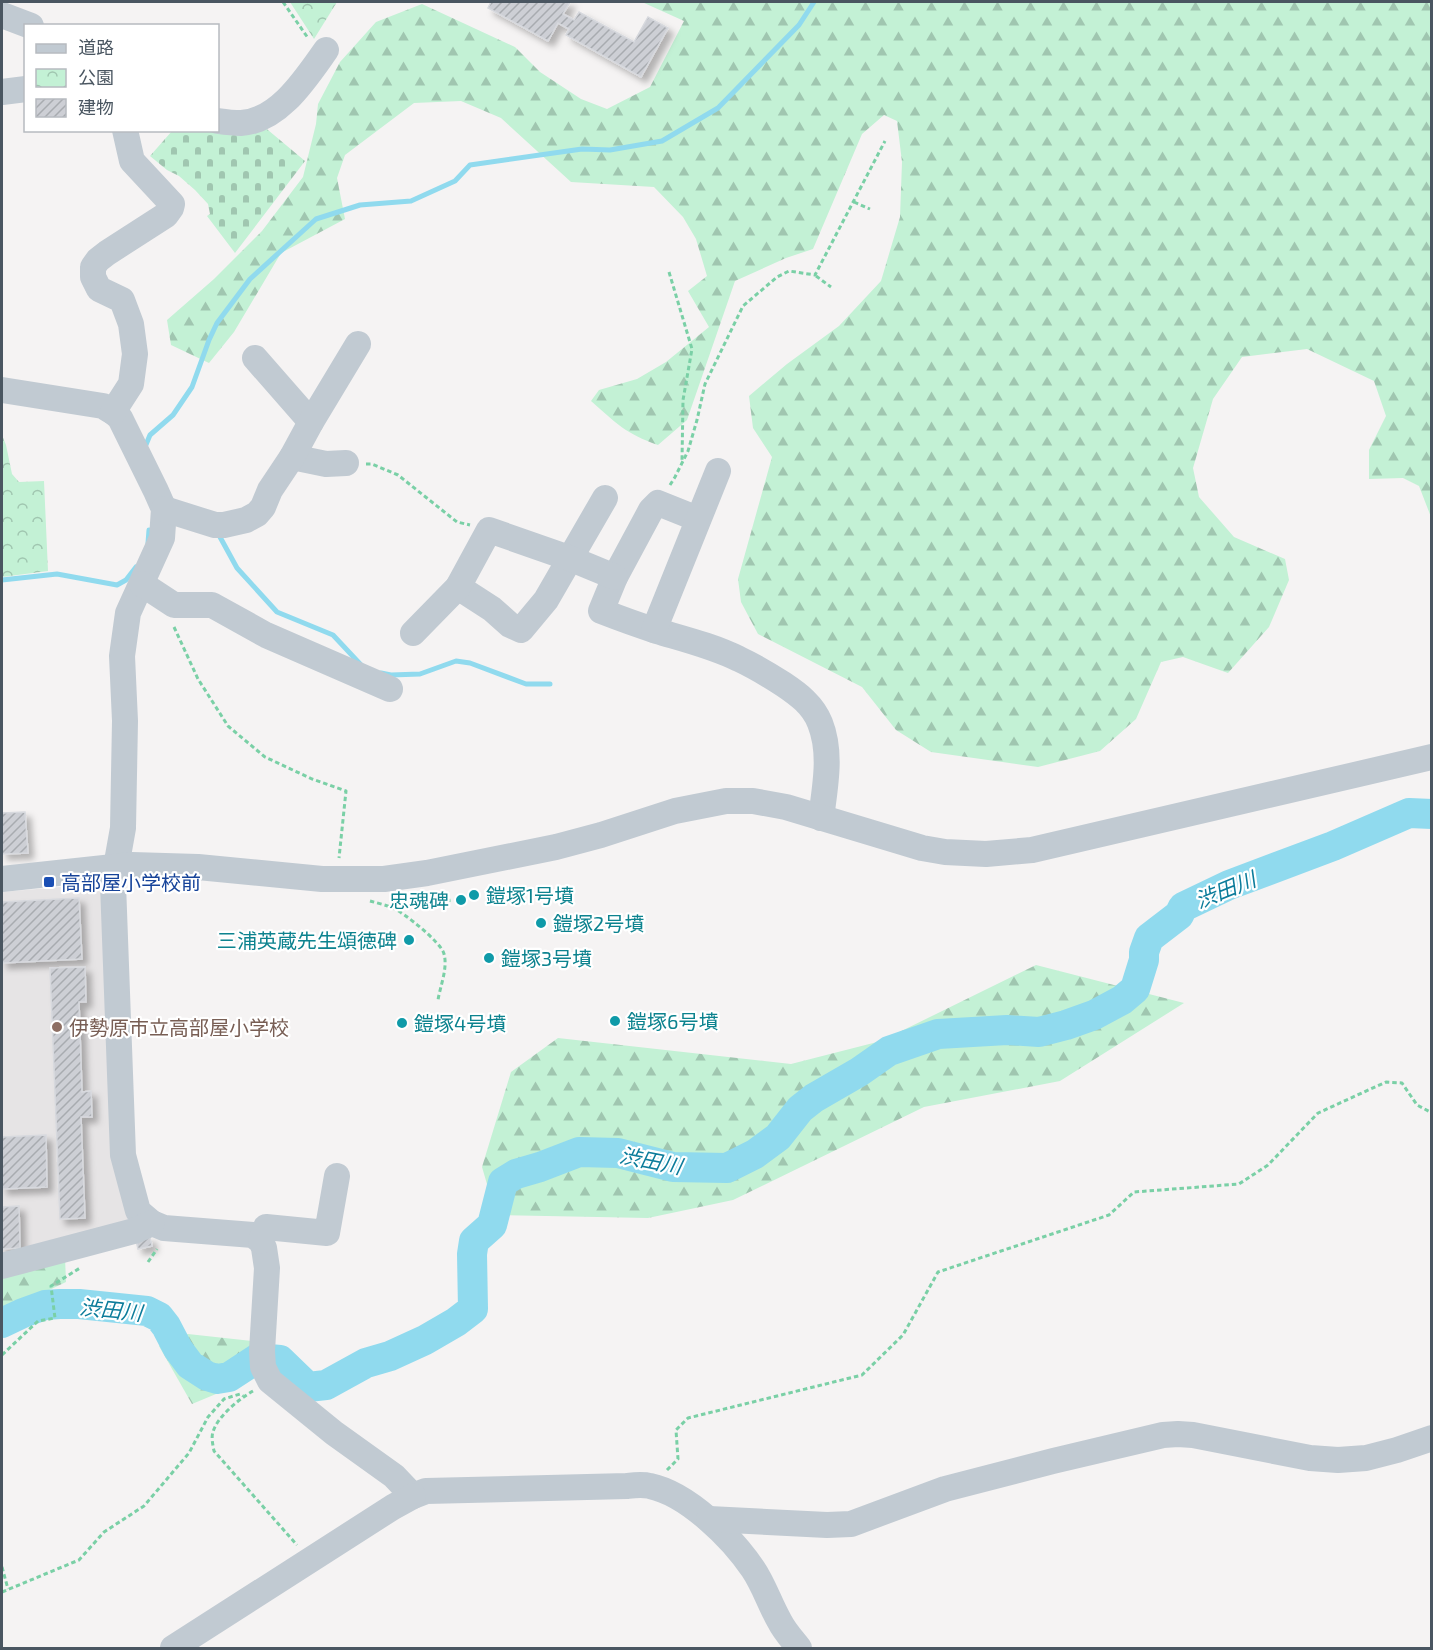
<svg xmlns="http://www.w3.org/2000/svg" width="1433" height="1650" font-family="'Exo 2','Noto Sans JP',sans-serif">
  <defs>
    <pattern id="forest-firs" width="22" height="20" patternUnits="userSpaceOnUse" patternTransform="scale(1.5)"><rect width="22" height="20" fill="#c3f1d5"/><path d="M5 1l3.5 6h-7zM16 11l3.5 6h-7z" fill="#a0c6b0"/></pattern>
    <pattern id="cemetery-stones" width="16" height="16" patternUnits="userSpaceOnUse" patternTransform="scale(1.5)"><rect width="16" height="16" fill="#c3f1d5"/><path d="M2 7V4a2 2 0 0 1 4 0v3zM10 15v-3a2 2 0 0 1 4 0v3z" fill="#a0c6b0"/></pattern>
    <pattern id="park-crowns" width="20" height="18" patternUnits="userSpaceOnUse" patternTransform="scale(1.5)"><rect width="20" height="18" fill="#c3f1d5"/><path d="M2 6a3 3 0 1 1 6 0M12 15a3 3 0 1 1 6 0" fill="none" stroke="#a0c6b0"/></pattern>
    <pattern id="building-hatch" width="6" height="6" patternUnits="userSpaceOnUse" patternTransform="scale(1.5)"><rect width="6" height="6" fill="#cdcfd5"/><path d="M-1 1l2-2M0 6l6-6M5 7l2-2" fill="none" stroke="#a8abb0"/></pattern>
    <filter id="shadow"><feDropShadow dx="5.5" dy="5.5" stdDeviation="3" flood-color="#0004"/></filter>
  </defs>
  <rect width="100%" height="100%" fill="#f5f3f3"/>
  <polygon fill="#e6e4e5" points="95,884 105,892 134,1219 2,1258 2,892"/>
  <g fill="url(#forest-firs)">
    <path d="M642,2H1431V517L1419,486L1403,478L1369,479V450L1386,416L1374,381L1307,349L1242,357L1213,399L1193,468L1199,497L1234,537L1285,559L1289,580L1269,627L1228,673L1183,657L1161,662L1136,719L1100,751L1038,767L931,752L896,730L862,687L758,634L741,602L738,579L772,457L753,428L749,396L787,364L839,326L881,281L900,217L902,162L897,121L884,115L862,134L813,249L786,258L735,281L687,420L658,445C626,434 616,423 591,401L599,390L637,379L666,362L709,327L688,291L707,276L696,239L683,217L654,187L571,182L501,118L461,101L414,103L345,155L337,178L345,219L281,253L234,332L209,363L171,345L167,320L214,279L262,231L303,177L316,124L318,104L340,62L376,22L422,4L515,47L540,72L581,99L607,109L650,87L684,21Z"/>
    <polygon points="1036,965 1184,1003 1060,1081 924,1107 733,1200 648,1218 496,1215 482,1167 511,1072 558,1038 791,1064 881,1041"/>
    <polygon points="65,1257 66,1282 43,1293 2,1309 2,1278"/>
    <polygon points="188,1334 252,1341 252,1379 192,1404 159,1346"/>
  </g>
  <polygon fill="url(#cemetery-stones)" points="262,125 305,161 235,253 207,216 210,214 208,204 195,190 179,176 167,170 150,156 172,131 218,130"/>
  <g fill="url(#park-crowns)">
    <polygon points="290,2 337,2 314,39"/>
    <polygon points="2,435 6,445 12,474 19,482 44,481 48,571 2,577"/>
  </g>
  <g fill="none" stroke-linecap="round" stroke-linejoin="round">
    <g stroke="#90daee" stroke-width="5">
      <polyline points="145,447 150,435 173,415 192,387 209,340 217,323 250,279 316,219 360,205 411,201 455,181 470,165 582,149 610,150 662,141 718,108 799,25 814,2"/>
      <polyline points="220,537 237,568 277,612 333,635 362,666"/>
      <polyline points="148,543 149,530"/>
      <polyline points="2,580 57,574 117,585 126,580 136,567"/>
      <polyline points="381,673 391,675 420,674 456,661 470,663 526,684 550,684"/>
    </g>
    <polyline stroke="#90daee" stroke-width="30" points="2,1323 23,1313 45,1305 60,1304 79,1304 147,1311 159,1317 166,1326 178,1349 190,1365 207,1376 217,1379 229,1377 258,1358 280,1360 308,1387 326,1385 366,1363 390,1356 425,1340 456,1322 473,1309 472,1254 474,1241 492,1225 503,1182 516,1174 540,1167 579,1152 618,1153 673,1167 727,1168 755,1154 778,1137 800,1109 814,1098 859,1072 889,1051 938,1034 1007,1030 1039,1032 1066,1025 1094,1015 1122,1000 1135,989 1144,960 1144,952 1149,938 1179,915 1183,907 1229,885 1333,846 1409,813 1432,814"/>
  </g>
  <g fill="url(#building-hatch)" stroke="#d7d9de" stroke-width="1.5" filter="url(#shadow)">
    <polygon points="491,2 570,2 563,14 574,20 579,12 634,42 648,17 668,28 641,77 566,35 569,29 558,23 548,41 488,8"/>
    <polygon points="25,812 28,853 2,854 2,813"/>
    <polygon points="79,898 82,959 2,963 2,902"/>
    <polygon points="85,967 86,1002 79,1002 82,1092 91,1091 92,1117 81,1117 85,1218 60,1219 50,968"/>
    <polygon points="46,1135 47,1187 2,1189 2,1137"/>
    <polygon points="19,1206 20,1248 2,1249 2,1207"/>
    <polygon points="150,1237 152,1246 138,1249 136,1240"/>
  </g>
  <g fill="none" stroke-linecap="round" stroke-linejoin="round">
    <g stroke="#7ad0a6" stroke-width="3" stroke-dasharray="4.5 3" stroke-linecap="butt">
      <polyline points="283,2 308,38"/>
      <polyline points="854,202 870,209"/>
      <polyline points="669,272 692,349 683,400 682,461"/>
      <polyline points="816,276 831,287"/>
      <polyline points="366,464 372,464 398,475 457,522 470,525"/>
      <polyline points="670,485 675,477 688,451 697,420 705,384 743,306 777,277 789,271 815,275 885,141"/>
      <polyline points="174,627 198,679 228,726 265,757 312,779 346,791 339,858"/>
      <path d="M370,901C377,903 386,905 393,908C403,912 442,943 444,954C448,968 440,987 438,1000"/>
      <polyline points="394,908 453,900"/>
      <polyline points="148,1262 157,1249"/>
      <polyline points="2,1355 38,1321 55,1318 51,1286 80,1268"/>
      <path d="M253,1391C239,1399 217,1417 213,1432C211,1437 213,1446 214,1451L297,1545"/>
      <polyline points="667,1470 678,1459 676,1430 688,1418 862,1375 903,1335 938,1272 1109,1215 1134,1192 1239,1184 1268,1165 1318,1113 1386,1082 1402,1083 1417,1105 1432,1113"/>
      <polyline points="2,1567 8,1589"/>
      <polyline points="2,1592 79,1560 104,1532 144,1506 189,1453 208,1417 224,1399 240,1394 243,1396"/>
    </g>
    <g stroke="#c1cad2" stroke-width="26">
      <polyline points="2,15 31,26"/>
      <polyline points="2,92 26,89"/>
      <path d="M218,121C225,122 234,123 241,123C279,121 306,78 326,50"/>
      <polyline points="255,358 311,422"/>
      <path d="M2,390L103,406L113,412L120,418L156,491L164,509L162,538L128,613L122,656L125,721L123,828L113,884L123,1155L138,1211L152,1223L164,1228L253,1235L261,1241L264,1248L267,1268L262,1351L263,1367L270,1381L334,1433L394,1476L413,1496L426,1491L627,1486C635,1485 642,1484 650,1486C688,1494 732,1538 753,1569C764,1585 770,1605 780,1622C785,1632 793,1640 799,1648"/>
      <polyline points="113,412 131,384 135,354 131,324 122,300 99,289 93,277 93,267 98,260 107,253 166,215 171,208 172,204 132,161 125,130"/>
      <polyline points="292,457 326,464 346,463"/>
      <polyline points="164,509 215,525 224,525 246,520 257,514 263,507 270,490 292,457 311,422 358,344"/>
      <path d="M698,519L658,503L651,510L615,577L601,611C619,618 638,625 657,631C684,639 713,646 739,659C754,666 769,675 783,684C798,694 813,705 820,723C832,753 825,787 821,818"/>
      <polyline points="142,584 174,605 212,605 266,635 390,689"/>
      <polyline points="458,587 492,609 510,625 521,630 546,600 605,498"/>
      <polyline points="654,630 718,471"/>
      <polyline points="413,633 458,587 489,530 569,558 615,577"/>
      <polyline points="2,879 132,865 198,867 322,879 384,879 427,873 556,847 601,835 675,811 726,801 753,801 786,807 922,848 945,852 986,854 1032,850 1432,757"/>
      <polyline points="261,1241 266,1227 327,1233 337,1176"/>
      <polyline points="2,1266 134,1231 152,1223"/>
      <polyline points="709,1519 827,1525 851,1524 945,1489 1053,1461 1163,1435 1178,1434 1193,1435 1310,1458 1338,1460 1366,1458 1397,1450 1432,1438"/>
      <polyline points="173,1648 393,1507 413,1496"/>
    </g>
  </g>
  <rect fill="#1a4fb4" stroke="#fff" stroke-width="2" x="43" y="876" width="12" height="12" rx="3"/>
  <g fill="#0f9aa8" stroke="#fff" stroke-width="2">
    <circle cx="474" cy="895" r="6"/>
    <circle cx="461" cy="900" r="6"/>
    <circle cx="541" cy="923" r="6"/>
    <circle cx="409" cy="940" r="6"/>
    <circle cx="489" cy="958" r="6"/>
    <circle cx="615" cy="1021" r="6"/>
    <circle cx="402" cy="1023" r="6"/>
  </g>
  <circle fill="#8d6e63" stroke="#fff" stroke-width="2" cx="57" cy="1027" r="6"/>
  <g text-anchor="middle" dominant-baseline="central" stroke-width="4.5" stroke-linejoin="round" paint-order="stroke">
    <g font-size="20" fill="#164399" stroke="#fff" text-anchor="start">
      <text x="61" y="882">高部屋小学校前</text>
    </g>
    <g font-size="20" fill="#0d838f" stroke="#fff" text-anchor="start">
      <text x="486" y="895">鎧塚1号墳</text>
      <text x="449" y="900" text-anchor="end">忠魂碑</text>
      <text x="553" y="923">鎧塚2号墳</text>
      <text x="397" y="940" text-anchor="end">三浦英蔵先生頌徳碑</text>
      <text x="501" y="958">鎧塚3号墳</text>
      <text x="627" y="1021">鎧塚6号墳</text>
      <text x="414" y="1023">鎧塚4号墳</text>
    </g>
    <g font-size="20" fill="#785e54" stroke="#fff" text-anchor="start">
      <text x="69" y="1027">伊勢原市立高部屋小学校</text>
    </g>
    <g font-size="21" font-style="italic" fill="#0c7c9b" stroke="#fff">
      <text transform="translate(1225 889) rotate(-22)">渋田川</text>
      <text transform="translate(651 1160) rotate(11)">渋田川</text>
      <text transform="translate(111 1309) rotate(6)">渋田川</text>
    </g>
  </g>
  <rect width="1433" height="1650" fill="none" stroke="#4a5661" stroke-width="6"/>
  <rect x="24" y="24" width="195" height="108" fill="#ffffff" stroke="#b7bbc0" stroke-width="1.5"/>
  <rect x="36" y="44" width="30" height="9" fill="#c1cad2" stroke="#b7bbc0" stroke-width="1.5"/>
  <text x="78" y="54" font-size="18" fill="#4a5661">道路</text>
  <rect x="36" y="69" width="30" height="18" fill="url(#park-crowns)" stroke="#b7bbc0" stroke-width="1.5"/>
  <text x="78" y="84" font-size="18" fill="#4a5661">公園</text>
  <rect x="36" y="99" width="30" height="18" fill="url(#building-hatch)" stroke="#b7bbc0" stroke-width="1.5"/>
  <text x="78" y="114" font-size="18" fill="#4a5661">建物</text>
</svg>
